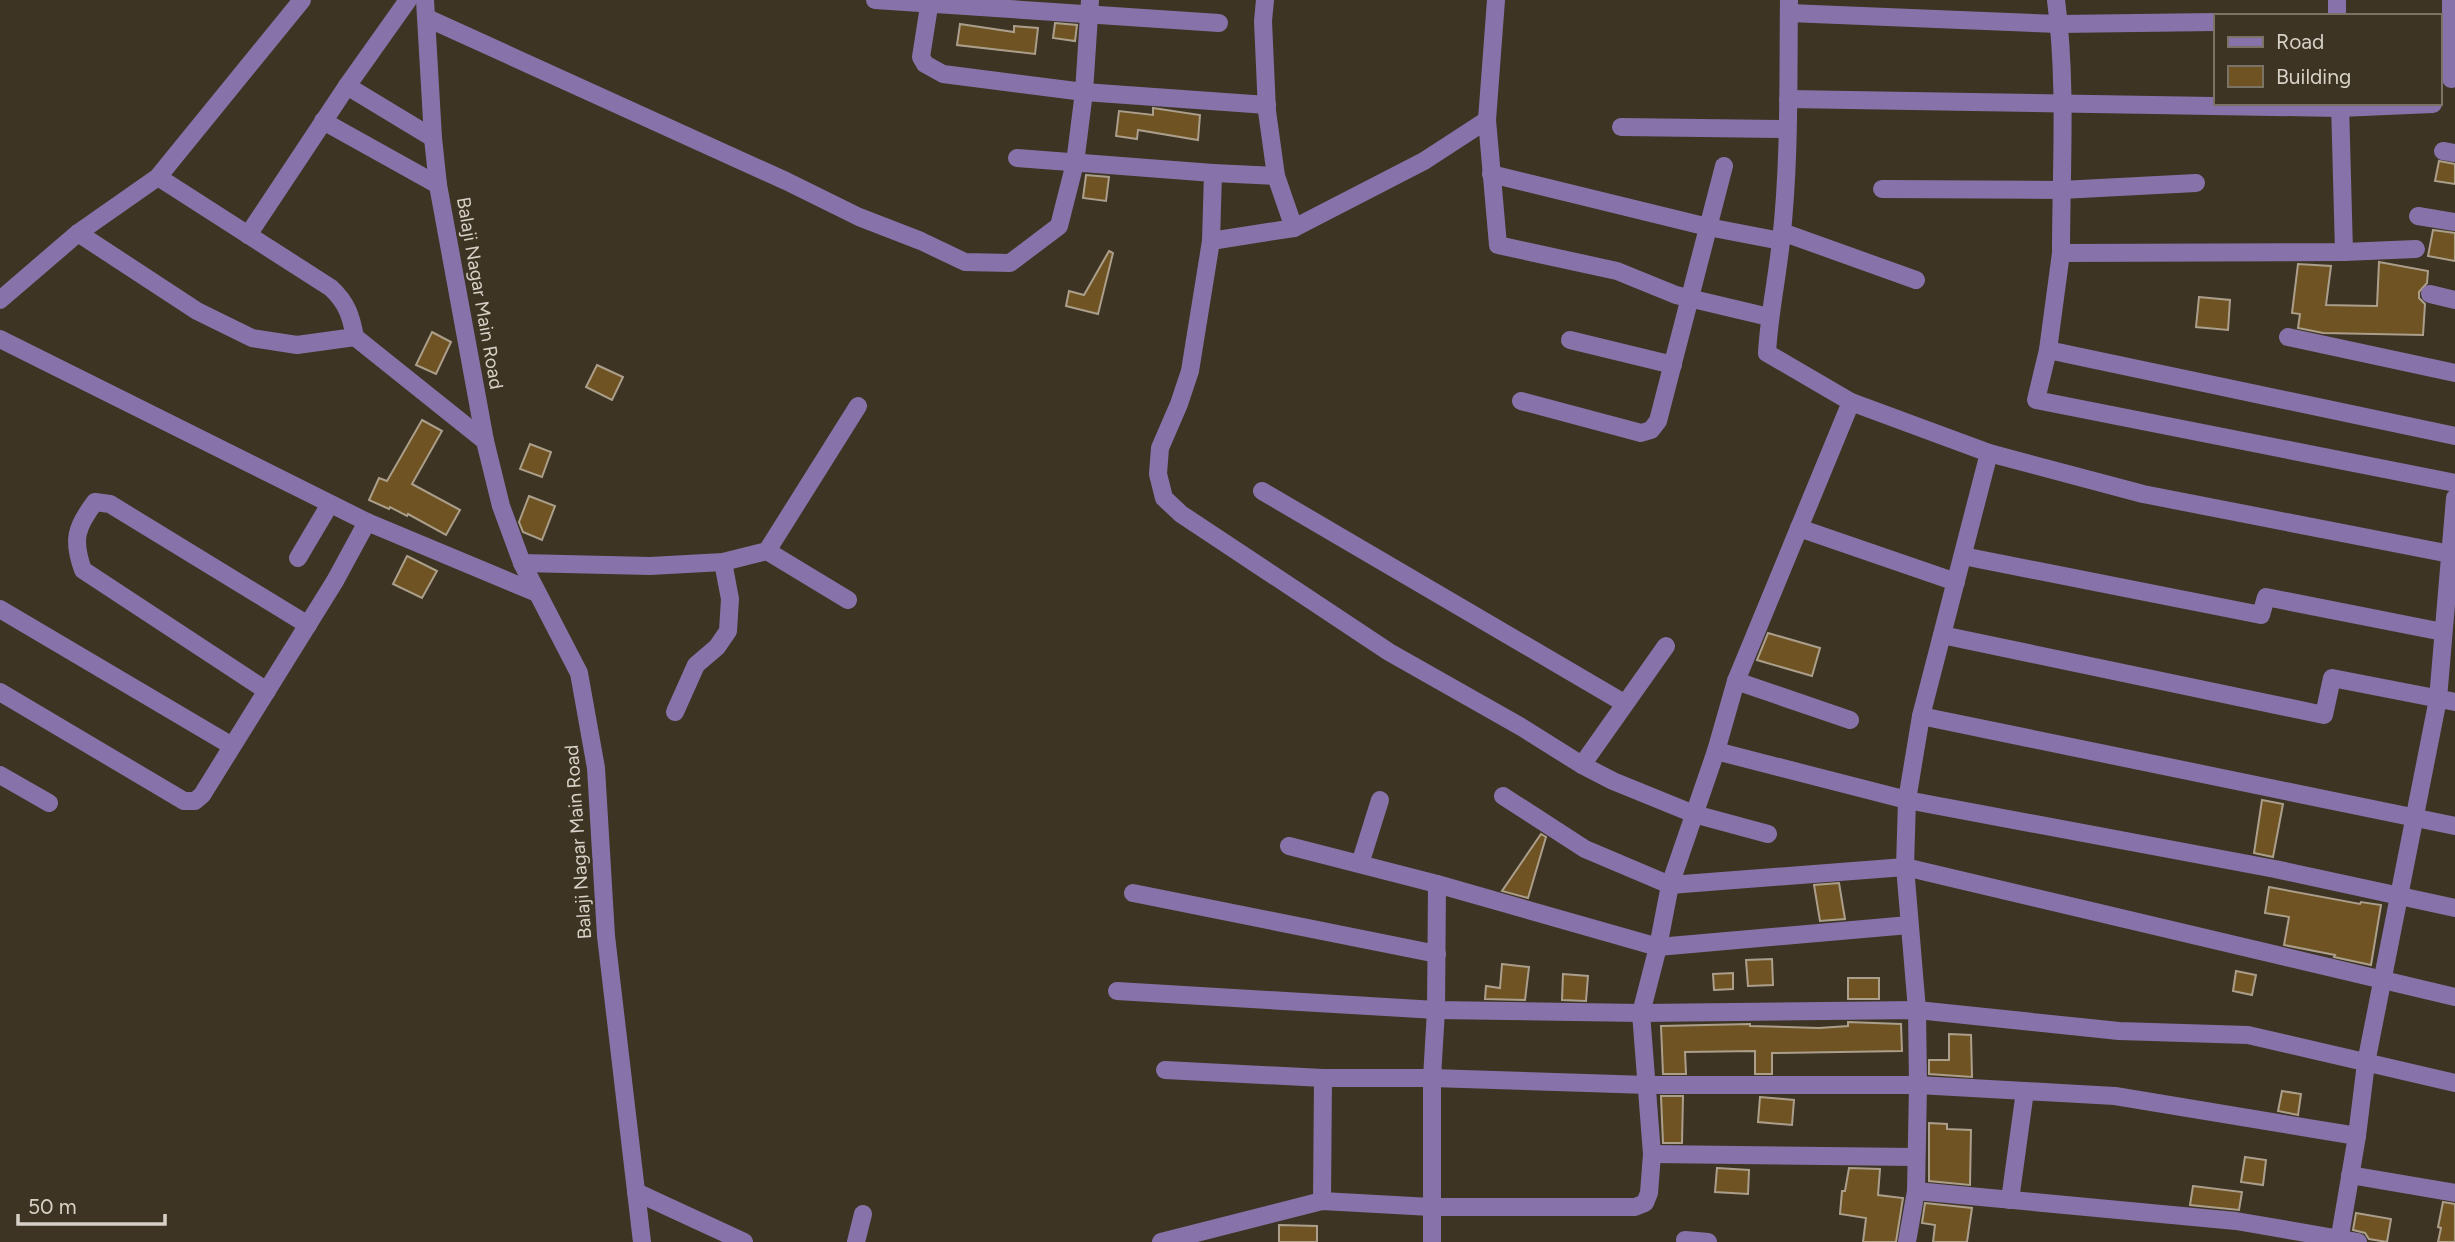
<svg xmlns="http://www.w3.org/2000/svg" width="2455" height="1242" font-family="Figtree,sans-serif">
  <rect width="100%" height="100%" fill="#3e3423"/>
  <g fill="#6f5322" stroke="#ab9f8c" stroke-width="2">
    <polygon points="1055,23 1077,25 1075,41 1053,38"/>
    <polygon points="960,24 1014,32 1014,26 1038,28 1035,54 957,45"/>
    <polygon points="1153,108 1200,115 1198,140 1138,130 1137,139 1116,136 1119,111 1153,115"/>
    <polygon points="2439,161 2455,164 2455,184 2435,181"/>
    <polygon points="1086,175 1109,177 1106,201 1083,198"/>
    <polygon points="2433,230 2455,233 2455,261 2428,256"/>
    <polygon points="1109,251 1113,253 1098,314 1066,306 1069,291 1084,295"/>
    <polygon points="2379,262 2428,271 2427,283 2419,292 2419,298 2425,304 2423,335 2323,333 2298,328 2300,314 2292,313 2298,264 2331,266 2326,305 2377,306"/>
    <polygon points="2199,297 2230,300 2228,330 2196,327"/>
    <polygon points="432,332 451,342 436,374 416,365"/>
    <polygon points="597,365 623,377 612,400 586,387"/>
    <polygon points="422,420 442,431 412,484 460,510 446,535 408,514 407,516 390,507 389,509 369,500 379,478 387,481"/>
    <polygon points="530,444 551,452 542,477 520,469"/>
    <polygon points="529,496 555,506 542,540 523,532 519,522"/>
    <polygon points="407,556 437,571 422,598 393,584"/>
    <polygon points="1768,633 1820,648 1812,676 1757,660"/>
    <polygon points="2262,800 2283,804 2273,857 2254,853"/>
    <polygon points="1541,834 1546,837 1528,898 1502,891"/>
    <polygon points="1839,883 1845,919 1820,921 1814,885"/>
    <polygon points="2269,887 2360,904 2361,902 2381,905 2371,965 2334,957 2335,955 2284,945 2289,917 2265,913"/>
    <polygon points="1772,959 1773,985 1748,986 1746,960"/>
    <polygon points="1502,964 1529,967 1525,1000 1485,999 1486,986 1500,988"/>
    <polygon points="2236,971 2256,975 2252,995 2233,991"/>
    <polygon points="1733,973 1733,989 1714,990 1713,974"/>
    <polygon points="1563,974 1588,976 1586,1001 1562,1000"/>
    <rect x="1848" y="978" width="31" height="21"/>
    <polygon points="1848,1022 1901,1024 1902,1051 1772,1053 1772,1074 1755,1074 1755,1051 1685,1052 1686,1074 1663,1074 1661,1026 1750,1024 1750,1026 1819,1028 1848,1026"/>
    <polygon points="1949,1034 1971,1035 1972,1077 1929,1074 1929,1060 1949,1060"/>
    <polygon points="2282,1091 2301,1094 2298,1115 2278,1111"/>
    <polygon points="1661,1096 1683,1096 1682,1143 1663,1143"/>
    <polygon points="1760,1097 1794,1100 1792,1125 1758,1122"/>
    <polygon points="1929,1123 1947,1124 1947,1129 1971,1130 1970,1185 1929,1181"/>
    <polygon points="2245,1157 2266,1160 2263,1185 2241,1182"/>
    <polygon points="1717,1168 1749,1170 1748,1194 1715,1192"/>
    <polygon points="1849,1168 1880,1169 1878,1195 1903,1198 1896,1242 1863,1242 1866,1218 1840,1214 1842,1191 1845,1191"/>
    <polygon points="2193,1186 2242,1192 2239,1210 2190,1205"/>
    <polygon points="2443,1202 2455,1204 2455,1242 2438,1242 2441,1228 2438,1227"/>
    <polygon points="1925,1203 1972,1208 1967,1242 1933,1242 1935,1225 1922,1223"/>
    <polygon points="2356,1213 2391,1219 2387,1242 2369,1239 2365,1233 2353,1230"/>
    <polygon points="1279,1225 1317,1226 1317,1242 1279,1242"/>
  </g>
  <g fill="none" stroke-linecap="round" stroke-linejoin="round">
    <g stroke="#8773a9" stroke-width="18">
      <polyline points="425,0 433,138 438,185 485,441 501,506 522,563 579,673 596,768 606,936 642,1242"/>
      <polyline points="875,0 1219,23"/>
      <polyline points="930,0 921,57 925,64 943,74 1084,92 1267,105"/>
      <polyline points="1265,0 1263,21 1267,111 1276,176 1294,228"/>
      <polyline points="1496,0 1487,120 1498,245 1617,271 1676,295 1769,317"/>
      <path d="M2056,0C2067,83 2061,170 2061,253L2344,252L2340,103"/>
      <polyline points="2337,0 2337,16"/>
      <polyline points="2451,0 2451,79 2455,78"/>
      <polyline points="1789,13 2059,24 2215,22"/>
      <polyline points="427,18 786,181 859,217 921,241 965,262 1010,263 1059,226 1075,163 1084,92 1090,0"/>
      <polyline points="347,86 433,138"/>
      <polyline points="1788,99 2340,108 2433,104"/>
      <polyline points="323,121 438,185"/>
      <polyline points="1621,127 1787,129"/>
      <polyline points="2443,151 2455,153"/>
      <polyline points="1017,158 1213,173 1211,241 1190,371 1179,404 1160,448 1158,474 1164,498 1181,514 1389,652 1523,728 1582,765 1613,781 1694,814 1768,834"/>
      <polyline points="1213,173 1276,176"/>
      <polyline points="1491,174 1708,227 1781,241"/>
      <path d="M158,177L331,288C347,303 351,316 355,337L485,441"/>
      <polyline points="1882,189 2061,190 2196,183"/>
      <polyline points="2418,216 2455,222"/>
      <polyline points="1782,232 1916,280"/>
      <polyline points="78,233 197,311 252,338 297,345 355,337"/>
      <polyline points="248,235 347,86 408,0"/>
      <polyline points="1211,241 1294,228 1424,161 1487,120"/>
      <polyline points="2344,252 2416,249"/>
      <polyline points="2061,253 2048,350 2036,400 2455,483"/>
      <polyline points="2430,294 2455,300"/>
      <polyline points="0,300 78,233 158,177 302,0"/>
      <polyline points="2288,337 2455,373"/>
      <polyline points="0,339 367,522 537,593"/>
      <polyline points="1570,340 1673,365"/>
      <polyline points="2048,350 2455,436"/>
      <polyline points="1521,401 1641,433 1651,430 1658,421 1724,166"/>
      <polyline points="1851,402 1989,453 1921,716 1907,800 2275,869 2455,908"/>
      <polyline points="1989,453 2143,494 2455,555"/>
      <polyline points="1262,491 1624,703"/>
      <polyline points="1799,528 1956,582"/>
      <polyline points="767,551 848,600"/>
      <polyline points="1963,556 2261,615 2266,597 2443,632"/>
      <polyline points="298,558 330,504"/>
      <polyline points="522,563 650,566 723,562 767,551 858,406"/>
      <polyline points="0,609 232,746"/>
      <polyline points="1942,635 2324,715 2332,678 2455,702"/>
      <polyline points="1736,681 1850,720"/>
      <path d="M267,691L83,570C72,540 76,527 95,502L110,504L308,625"/>
      <polyline points="0,692 184,801 195,801 202,795 335,581 367,522"/>
      <polyline points="675,712 696,665 717,647 728,631 730,599 723,562"/>
      <polyline points="1921,716 2455,826"/>
      <polyline points="1716,751 1907,800 1905,867 1917,1010 1918,1085 1916,1191 1907,1242"/>
      <polyline points="1582,765 1666,646"/>
      <polyline points="0,775 49,803"/>
      <polyline points="1503,796 1585,849 1670,885 1905,867 2455,997"/>
      <polyline points="1289,846 1437,884 1658,947 1909,925"/>
      <polyline points="1360,864 1380,800"/>
      <polyline points="1133,893 1437,954"/>
      <polyline points="1117,991 1436,1010 1641,1013 1917,1010 2119,1031 2248,1035 2455,1083"/>
      <polyline points="1165,1070 1323,1078"/>
      <polyline points="1652,1154 1915,1157"/>
      <polyline points="2350,1175 2455,1193"/>
      <polyline points="1916,1191 2236,1221 2358,1242"/>
      <polyline points="636,1192 744,1242"/>
      <polyline points="2010,1200 2025,1091"/>
      <polyline points="1322,1201 1323,1078 1432,1078 1648,1085 1918,1085 2061,1093 2115,1096 2357,1136"/>
      <polyline points="1685,1240 1708,1242"/>
      <polyline points="856,1242 863,1214"/>
      <path d="M1161,1242L1322,1201L1431,1207H1635L1645,1203L1649,1193L1652,1154L1641,1013L1658,947L1670,885L1716,751L1736,681L1851,402L1767,353C1769,315 1777,279 1781,241C1790,162 1788,80 1789,0"/>
      <polyline points="1432,1242 1432,1078 1436,1010 1437,884"/>
      <polyline points="2339,1242 2357,1136 2366,1063 2438,699 2455,498"/>
    </g>
  </g>
  <g text-anchor="middle" dominant-baseline="central" stroke-width="5" stroke-linejoin="round" paint-order="stroke">
    <g font-size="19" fill="#d7d1c7" stroke="#3e3423">
      <text transform="translate(480 293) rotate(80)">Balaji Nagar Main Road</text>
      <text transform="translate(578 842) rotate(-94)">Balaji Nagar Main Road</text>
    </g>
  </g>
  <rect x="2214" y="14" width="228" height="91" fill="#3e3423" stroke="#7b7365" stroke-width="2"/>
  <rect x="2228" y="37" width="35" height="10" fill="#8773a9" stroke="#7b7365" stroke-width="2"/>
  <text x="2276" y="49" font-size="21" fill="#d7d1c7">Road</text>
  <rect x="2228" y="66" width="35" height="21" fill="#6f5322" stroke="#7b7365" stroke-width="2"/>
  <text x="2276" y="84" font-size="21" fill="#d7d1c7">Building</text>
  <path d="M18 1214v10h147v-10" fill="none" stroke="#d7d1c7" stroke-width="3.5"/>
  <text x="28" y="1214" font-size="21" fill="#d7d1c7" stroke="#3e3423" stroke-width="5" paint-order="stroke">50 m</text>
</svg>
